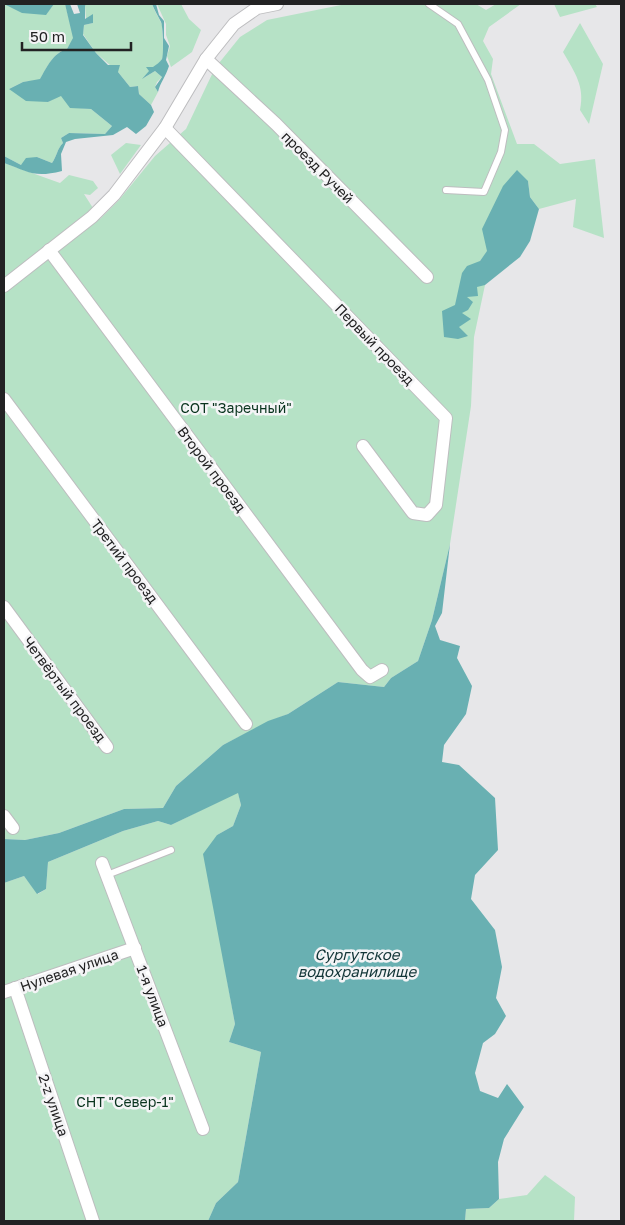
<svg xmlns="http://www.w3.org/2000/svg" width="625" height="1225" font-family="'Golos Text',sans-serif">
  <rect width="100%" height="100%" fill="#e7e7e9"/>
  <g fill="#b6e2c6">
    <path d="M4,4L46,14L54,4H65L74,38L67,49C53,53 47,67 40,80L23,82L9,89L48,102L61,95L70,107L91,109L112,126L105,134L69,133L61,138L63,143C57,149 57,156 52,163L37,157L21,165L4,156Z"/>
    <path d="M86,4H152C154,10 161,22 162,25C162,29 164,56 163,57C160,65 149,70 144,78L155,71L162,77L157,82L155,87L158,92L151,105L139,94L138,86L130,87L118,72L96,53L83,34L84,25L93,23L86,19L85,6Z"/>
    <polygon points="157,4 181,4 189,19 201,30 192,52 171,67 167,56 170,46 166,35 166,24"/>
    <polygon points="346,4 476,4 486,10 496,4 521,4 489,27 483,41 493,59 491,74 517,144 534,144 560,164 595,159 604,238 573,227 576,199 539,209 530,197 528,181 488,251 480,261 485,285 474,337 471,406 450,544 432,620 418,661 391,678 384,687 338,682 288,714 268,722 223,745 176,786 163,808 124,809 59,833 25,840 4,839 4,163 60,183 69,175 93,181 98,188 90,195 84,194 100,219 119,200 155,156 186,129 215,68 240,37 267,20"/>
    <polygon points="554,4 595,4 597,7 560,17"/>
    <path d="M580,23L603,64L589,124L580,110C585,86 575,73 563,52Z"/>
    <polygon points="126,143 141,145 120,174 111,155"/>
    <polygon points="238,792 241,805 233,826 217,835 227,980 235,1024 229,1042 261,1052 238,1182 216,1203 208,1221 4,1221 4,883 24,876 38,894 46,889 48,862 123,831 158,821 171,825"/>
    <polygon points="545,1175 575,1197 574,1221 465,1221 466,1209 489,1208 499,1199 527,1195"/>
  </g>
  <g fill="#69b0b2">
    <polygon points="4,4 54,4 46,15 22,13"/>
    <path d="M65,4H70L74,14L80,13L77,4H86L85,6V19L93,14V23L84,25L83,35L96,53L108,65H120L118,72L130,87L138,86L139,94L151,105L154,112L146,126L136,134L127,127L113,135L75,139L66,142L61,154L62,171C34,178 29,172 4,163V156L21,165L26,158L37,157L52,163C57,156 57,149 63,143L61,138L69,133L105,134L112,126L91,109L70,108L61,96L48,102L26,101L9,89L23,82L40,79C47,67 53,53 67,49L73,38Z"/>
    <path d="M152,4H156L159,15L164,21V38L169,46L166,60L169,66C166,76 160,83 158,92L155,87L162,77L155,71L142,79L149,71L146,67H153C156,65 160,62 162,59C164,56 163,26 161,22C158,16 155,11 152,4Z"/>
    <polygon points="517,170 528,181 530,197 539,209 530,241 520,257 485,285 477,287 478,296 467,297 473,302 468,310 462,313 471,319 459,327 468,336 458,339 444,337 442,311 455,305 462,273 467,266 480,261 487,251 482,229 503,186"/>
    <polygon points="450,544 442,613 435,626 440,640 460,646 457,658 472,686 466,714 444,745 442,762 459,765 495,798 498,850 475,875 471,899 495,930 502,967 496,998 506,1016 495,1034 483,1043 475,1073 480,1091 498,1098 507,1084 524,1107 504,1139 498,1162 499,1199 489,1208 466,1209 465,1221 208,1221 216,1203 238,1182 261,1052 229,1042 235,1024 203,854 217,835 233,826 241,805 238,793 171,825 158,821 123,831 48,862 46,889 37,894 24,876 4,883 4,839 25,840 59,833 124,809 163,808 176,786 223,745 268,721 288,714 338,682 384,687 391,678 418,661 432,620"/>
  </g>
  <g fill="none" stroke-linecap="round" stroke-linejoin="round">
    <g stroke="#bdbdbf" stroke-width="8">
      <g id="lane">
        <polyline points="429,4 458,24 488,80 505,130 501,152 484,192 446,190"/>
        <polyline points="107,875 171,850"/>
      </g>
    </g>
    <g stroke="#bdbdbf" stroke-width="14">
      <g id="street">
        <polyline points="206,59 276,124 427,277"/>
        <polyline points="165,128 446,418 436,505 427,515 413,513 363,446"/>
        <polyline points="49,250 362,670 370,677 382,670"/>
        <polyline points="4,286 92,217 114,195 165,128 206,59 234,24 257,8 277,4"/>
        <polyline points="4,399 246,724"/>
        <polyline points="4,607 107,747"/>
        <polyline points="4,816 13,828"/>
        <polyline points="102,863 203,1129"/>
        <polyline points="15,988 93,1221"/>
        <polyline points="4,992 135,948"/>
      </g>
    </g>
    <use href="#lane" stroke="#fff" stroke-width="6"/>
    <use href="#street" stroke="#fff" stroke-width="12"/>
  </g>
  <g text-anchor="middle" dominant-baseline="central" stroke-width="5" stroke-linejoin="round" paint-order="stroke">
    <g font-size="14" fill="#222223" stroke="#f4f4f6">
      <text transform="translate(318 167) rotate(45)">проезд Ручей</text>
      <text transform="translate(375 344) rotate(46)">Первый проезд</text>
      <text transform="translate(212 469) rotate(53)">Второй проезд</text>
      <text transform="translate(125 561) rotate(53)">Третий проезд</text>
      <text transform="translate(65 689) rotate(53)">Четвёртый проезд</text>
      <text transform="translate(69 970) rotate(-19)">Нулевая улица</text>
      <text transform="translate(153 996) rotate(69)">1-я улица</text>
      <text transform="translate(54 1105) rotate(71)">2-z улица</text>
    </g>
    <g font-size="14" fill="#09341e" stroke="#f4f4f6">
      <text x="236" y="407">СОТ "Заречный"</text>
      <text x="125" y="1101">СНТ "Север-1"</text>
    </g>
    <g font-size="15" font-style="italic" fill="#123537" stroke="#f4f4f6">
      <text x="357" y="954">Сургутское<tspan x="357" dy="17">водохранилище</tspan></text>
    </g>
  </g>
  <rect width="625" height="1225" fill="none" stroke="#222223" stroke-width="10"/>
  <path d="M22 42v8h109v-8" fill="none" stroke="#222223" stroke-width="2.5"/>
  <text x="30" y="42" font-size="15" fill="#222223" stroke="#f4f4f6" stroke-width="4" paint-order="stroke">50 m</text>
</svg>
